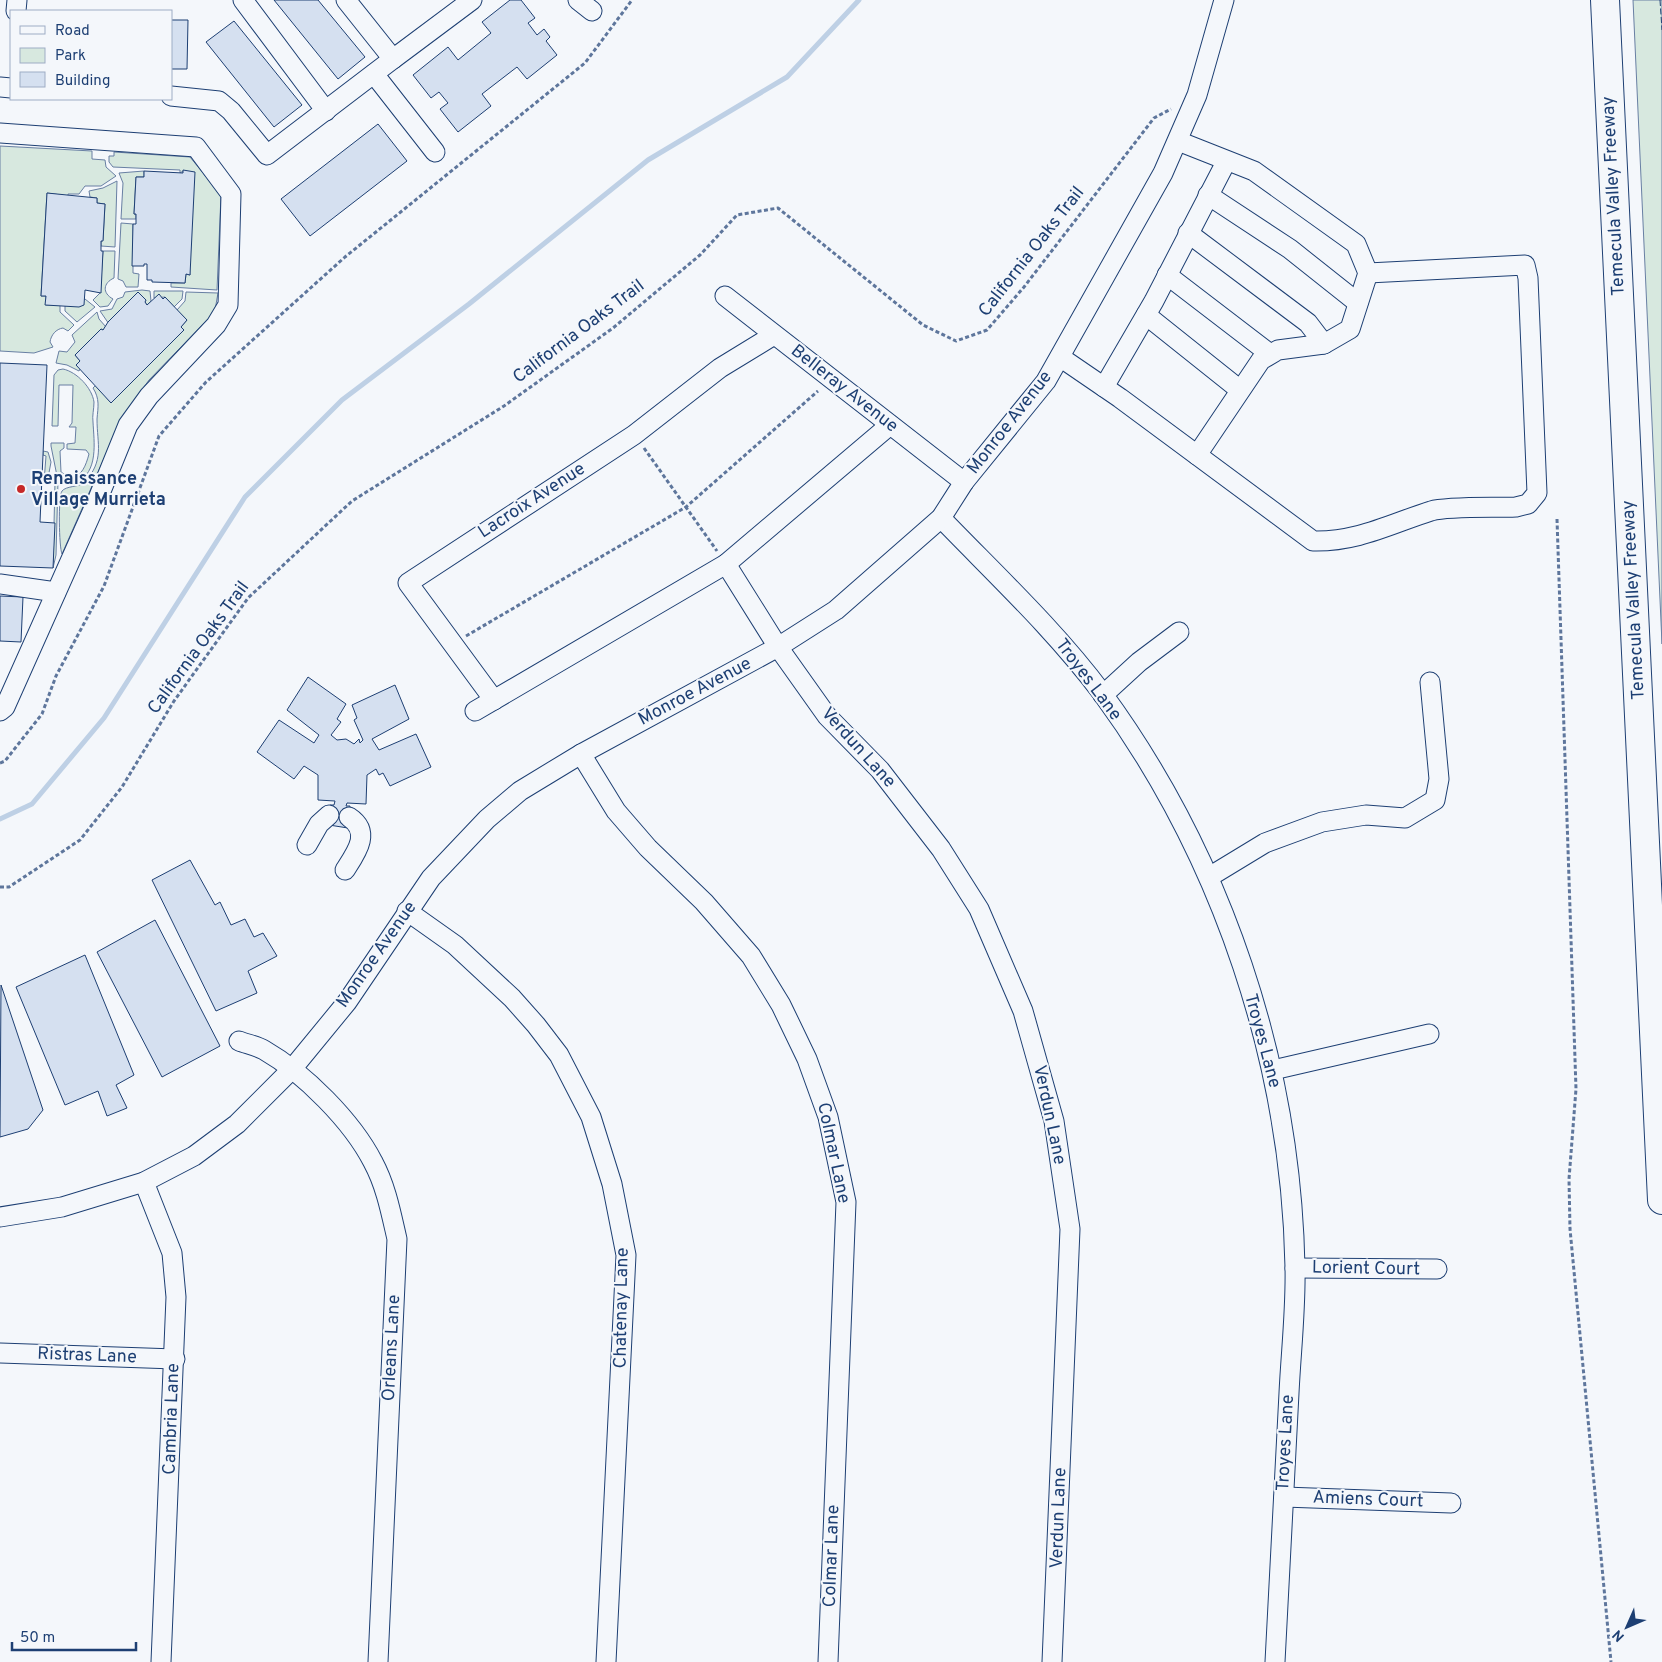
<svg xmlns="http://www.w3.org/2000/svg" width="1662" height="1662" font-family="Overpass,sans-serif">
  <rect width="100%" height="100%" fill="#f4f7fb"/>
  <g fill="#d7e8df" stroke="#687fa3">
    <polygon points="1633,0 1662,0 1662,644"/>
    <path d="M0,146L92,151V159L105,160L106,167L116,176L101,186H85L79,194H68V196L47,193L41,296H46V305H60V312L74,325L68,331L63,328C56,329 51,335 50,342L53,347L34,353L0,351Z"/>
    <polygon points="114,152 190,157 221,195 217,290 171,287 171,283 185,283 186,274 190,275 183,171 180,173 180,170 113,167 109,162 109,156 114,156"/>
    <polygon points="144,171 144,177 136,177 134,214 136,214 136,219 121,219 123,183 119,173"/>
    <polygon points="117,181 115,247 101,246 101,241 103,240 105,204 97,203 97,198 90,197 89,191 103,188"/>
    <polygon points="121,223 133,224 133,273 139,274 138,287 126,287 123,281 118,279"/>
    <path d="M103,251H115L114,278C103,283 102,293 113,299L108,306L100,307L93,300L100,293Z"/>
    <polygon points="142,290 150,291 151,301 147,305 145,302 146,300 138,293 109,324 100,311 112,309 117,299 123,297 125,292"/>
    <polygon points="154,291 183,291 182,299 174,307 165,297 154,298"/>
    <path d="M186,292L218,293L215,310L211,316L149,380L122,418L62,554C59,547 58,497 62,491C66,486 78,487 84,483C105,460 97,445 97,419C98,407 100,399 93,388L96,385L111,403L184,330L181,327L187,320L177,310L185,301Z"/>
    <polygon points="85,299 95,307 77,322 65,311 65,306"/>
    <polygon points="97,312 99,319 106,327 103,330 101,329 75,355 80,361 80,369 79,371 67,365 56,363 59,351 67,352 75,342 72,335"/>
    <path d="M63,369C77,372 92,388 94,402C94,409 92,416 93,422C94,442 99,472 76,483L66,482L57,476L51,446V443H64V448L60,451L61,472L70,478C82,477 86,465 89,454L86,450L67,449V444L75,443L76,427H69L72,423L73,385H59L58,426H52L54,375L58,370Z"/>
    <polygon points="43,451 48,452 51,462 48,478 58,481 56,555 53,568 55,482 44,482 46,456 43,455"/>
  </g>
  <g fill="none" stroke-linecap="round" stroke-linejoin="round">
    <polyline stroke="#bed0e5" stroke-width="5" points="0,819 32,804 104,718 245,497 342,400 469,304 648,160 787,77 859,0"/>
  </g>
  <g fill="#d5e0f0" stroke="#1d3f73">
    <polygon points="274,0 318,0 365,57 338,79"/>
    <polygon points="510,0 521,0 535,18 528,23 537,35 544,29 550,37 546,41 557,55 527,79 517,67 482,94 491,106 458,132 440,109 448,103 439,92 431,98 413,75 448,47 458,60 491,33 482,22"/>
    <polygon points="171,20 188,20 187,69 171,69"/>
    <polygon points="234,21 302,105 274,127 206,42"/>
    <polygon points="378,124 407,161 310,236 281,199"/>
    <polygon points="183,170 195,172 190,275 186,274 185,283 152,282 152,280 147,280 147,264 144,264 144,266 132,266 133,224 136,224 136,214 134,214 136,177 144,177 144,171 183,173"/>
    <polygon points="47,193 97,198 97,203 105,204 103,241 101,241 101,251 103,251 101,293 85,290 84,305 79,307 45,305 46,296 41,296"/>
    <polygon points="138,292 146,300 145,302 147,305 159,294 163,299 165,297 187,320 181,327 184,330 111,403 76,365 80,361 75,355 101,329 103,330 108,322"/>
    <polygon points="0,363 47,365 40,522 55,523 53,568 0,566"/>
    <polygon points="0,596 23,597 21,642 0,641"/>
    <polygon points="308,677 346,704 337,719 341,722 331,735 337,740 346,739 354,744 359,739 360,743 363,740 354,720 357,718 352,705 395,685 409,719 372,739 379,750 416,734 431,767 390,786 383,773 379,775 376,769 367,775 366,804 347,803 346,806 350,806 348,828 329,825 330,805 334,805 335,801 318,800 318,775 304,766 294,779 257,752 279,720 314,743 319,735 287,710"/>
    <polygon points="190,860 215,905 220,902 231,925 245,919 254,937 263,933 277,956 248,971 257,993 216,1011 152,880"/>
    <polygon points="155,920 220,1046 162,1077 97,952"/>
    <polygon points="85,955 134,1075 116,1085 127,1108 107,1116 98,1091 65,1105 16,987"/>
    <polygon points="1,985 43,1110 28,1129 0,1137"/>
  </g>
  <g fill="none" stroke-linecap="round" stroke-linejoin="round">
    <g stroke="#1d3f73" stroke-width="21">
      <g id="minor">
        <polyline points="243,0 326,111"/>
        <polyline points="578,0 592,11"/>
        <polyline points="16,11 17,0"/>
        <polyline points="393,59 472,0"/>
        <polyline points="374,74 435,152"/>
        <polyline points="0,87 11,88"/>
        <polyline points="171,96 219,101 231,111 267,155 393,59 346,0"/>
        <polyline points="0,133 196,147 231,194 228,305 216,325 149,396 128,425 97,501 5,707 0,711"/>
        <polyline points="1178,141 1254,171 1356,244 1368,273 1350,329 1324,344 1278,350 1261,360 1197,455"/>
        <polyline points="1208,195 1290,249 1358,303"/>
        <polyline points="1188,233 1308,323 1324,344"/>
        <polyline points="1167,275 1270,354"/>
        <polyline points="725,296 964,482"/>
        <polyline points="1146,315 1240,390"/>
        <path d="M1060,357L1120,398L1313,541C1358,542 1390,524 1431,511C1449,506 1495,508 1516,507L1528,504L1537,493L1528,278L1525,265L1368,273"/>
        <polyline points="1104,387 1154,301 1226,162"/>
        <path d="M941,518C996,575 1055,630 1102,693C1223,858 1291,1063 1295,1267C1296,1309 1291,1351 1289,1393C1285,1482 1280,1572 1275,1662"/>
        <polyline points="726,564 778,647 827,716 880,770 941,849 979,909 1023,1011 1054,1121 1070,1229 1052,1662"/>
        <polyline points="0,584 56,592"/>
        <polyline points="1103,695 1139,662 1179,632"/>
        <polyline points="494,700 408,583 634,435 720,368 774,335"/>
        <polyline points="475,711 726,564 890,425"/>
        <polyline points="581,754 616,811 648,848 704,902 751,956 781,1005 807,1059 828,1117 846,1202 828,1662"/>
        <polyline points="307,845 319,824 329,815"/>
        <path d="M345,870C356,853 372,832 349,817"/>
        <polyline points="1209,877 1265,843 1322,822 1366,815 1405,818 1435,800 1439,779 1430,682"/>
        <polyline points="407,911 455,945 512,998 536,1025 559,1055 591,1117 612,1184 626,1255 606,1662"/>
        <path d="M239,1041C247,1044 257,1046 264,1050C304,1073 352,1121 373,1162C386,1186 391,1213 397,1239L378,1662"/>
        <polyline points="1273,1070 1429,1034"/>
        <polyline points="144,1182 172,1253 176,1297 161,1662"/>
        <polyline points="0,1217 62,1207 144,1182 194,1156 237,1124 292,1069 347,1002 431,878 487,819 520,791 581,754 778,647 836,610 941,518 964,482 1046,381 1163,173 1197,95 1224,0"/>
        <polyline points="1295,1268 1437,1269"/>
        <polyline points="0,1353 175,1359"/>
        <polyline points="1284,1497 1451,1503"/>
      </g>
    </g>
    <g stroke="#1d3f73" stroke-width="30">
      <polyline id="highway" points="1605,0 1662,1200"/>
    </g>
    <g stroke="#5e769c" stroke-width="3" stroke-dasharray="4 2.5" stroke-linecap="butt">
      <polyline points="644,448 717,551"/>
      <polyline points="1557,519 1576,1089 1569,1179 1570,1229 1611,1662"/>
      <polyline points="466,636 686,507 818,391"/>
      <polyline points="0,763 5,761 42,714 56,676 104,586 159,436 206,382 345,257 585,63 632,0"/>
      <polyline points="0,887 9,887 80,840 122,787 174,701 248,598 352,501 504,406 613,328 700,255 737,215 778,208 923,325 956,341 987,330 1024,287 1154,118 1171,109"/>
    </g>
    <use href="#minor" stroke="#f4f7fb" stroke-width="19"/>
    <use href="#highway" stroke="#f4f7fb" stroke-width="28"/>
    <polyline stroke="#1d3f73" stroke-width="1" stroke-dasharray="6 2.5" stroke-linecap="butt" points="1660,0 1662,30"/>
  </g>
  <circle fill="#c62828" stroke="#f4f7fb" stroke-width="2" cx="21" cy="489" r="5"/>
  <g text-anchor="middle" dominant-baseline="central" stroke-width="4" stroke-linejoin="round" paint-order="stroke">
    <g font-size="18" fill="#1d3f73" stroke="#f4f7fb">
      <text transform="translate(1614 196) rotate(-93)">Temecula Valley Freeway</text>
      <text transform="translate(1032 252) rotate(-52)">California Oaks Trail</text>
      <text transform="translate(579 332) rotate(-37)">California Oaks Trail</text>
      <text transform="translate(844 389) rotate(38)">Belleray Avenue</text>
      <text transform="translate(1010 423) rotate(-52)">Monroe Avenue</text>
      <text transform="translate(532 501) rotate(-33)">Lacroix Avenue</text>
      <text transform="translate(1634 600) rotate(-93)">Temecula Valley Freeway</text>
      <text transform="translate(199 648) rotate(-54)">California Oaks Trail</text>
      <text transform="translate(1088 680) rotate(53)">Troyes Lane</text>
      <text transform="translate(695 692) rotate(-28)">Monroe Avenue</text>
      <text transform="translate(858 748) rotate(48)">Verdun Lane</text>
      <text transform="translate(377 955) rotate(-55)">Monroe Avenue</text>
      <text transform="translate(1262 1041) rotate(75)">Troyes Lane</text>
      <text transform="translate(1049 1115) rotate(78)">Verdun Lane</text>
      <text transform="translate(833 1153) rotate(78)">Colmar Lane</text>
      <text transform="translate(1366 1269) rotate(1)">Lorient Court</text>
      <text transform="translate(622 1308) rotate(-89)">Chatenay Lane</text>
      <text transform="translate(392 1348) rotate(-87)">Orleans Lane</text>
      <text transform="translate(87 1356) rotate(2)">Ristras Lane</text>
      <text transform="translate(172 1419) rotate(-88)">Cambria Lane</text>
      <text transform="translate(1286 1443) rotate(-87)">Troyes Lane</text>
      <text transform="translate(1368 1500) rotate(2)">Amiens Court</text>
      <text transform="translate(1059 1518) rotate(-88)">Verdun Lane</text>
      <text transform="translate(832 1556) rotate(-88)">Colmar Lane</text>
    </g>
    <g font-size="18" font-weight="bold" fill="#1d3f73" stroke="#f4f7fb" text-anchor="start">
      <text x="31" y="479">Renaissance<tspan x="31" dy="21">Village Murrieta</tspan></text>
    </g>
  </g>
  <rect x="10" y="10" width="162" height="90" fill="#f4f7fb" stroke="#9eadc5"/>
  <rect x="20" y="26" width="25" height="8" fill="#f4f7fb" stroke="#9eadc5"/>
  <text x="55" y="35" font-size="15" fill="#1d3f73">Road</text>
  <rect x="20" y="48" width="25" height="15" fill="#d7e8df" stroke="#9eadc5"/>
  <text x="55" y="60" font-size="15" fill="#1d3f73">Park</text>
  <rect x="20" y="72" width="25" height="15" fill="#d5e0f0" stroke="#9eadc5"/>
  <text x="55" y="85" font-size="15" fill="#1d3f73">Building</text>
  <g transform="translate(1627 1627) rotate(225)" stroke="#f4f7fb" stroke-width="4" paint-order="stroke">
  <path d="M0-4L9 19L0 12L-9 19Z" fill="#1d3f73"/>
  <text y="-8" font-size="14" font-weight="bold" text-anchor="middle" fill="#1d3f73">N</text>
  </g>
  <path d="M12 1642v8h124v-8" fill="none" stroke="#1d3f73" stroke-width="2.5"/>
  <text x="20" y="1642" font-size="15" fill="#1d3f73" stroke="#f4f7fb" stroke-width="4" paint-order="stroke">50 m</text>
</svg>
